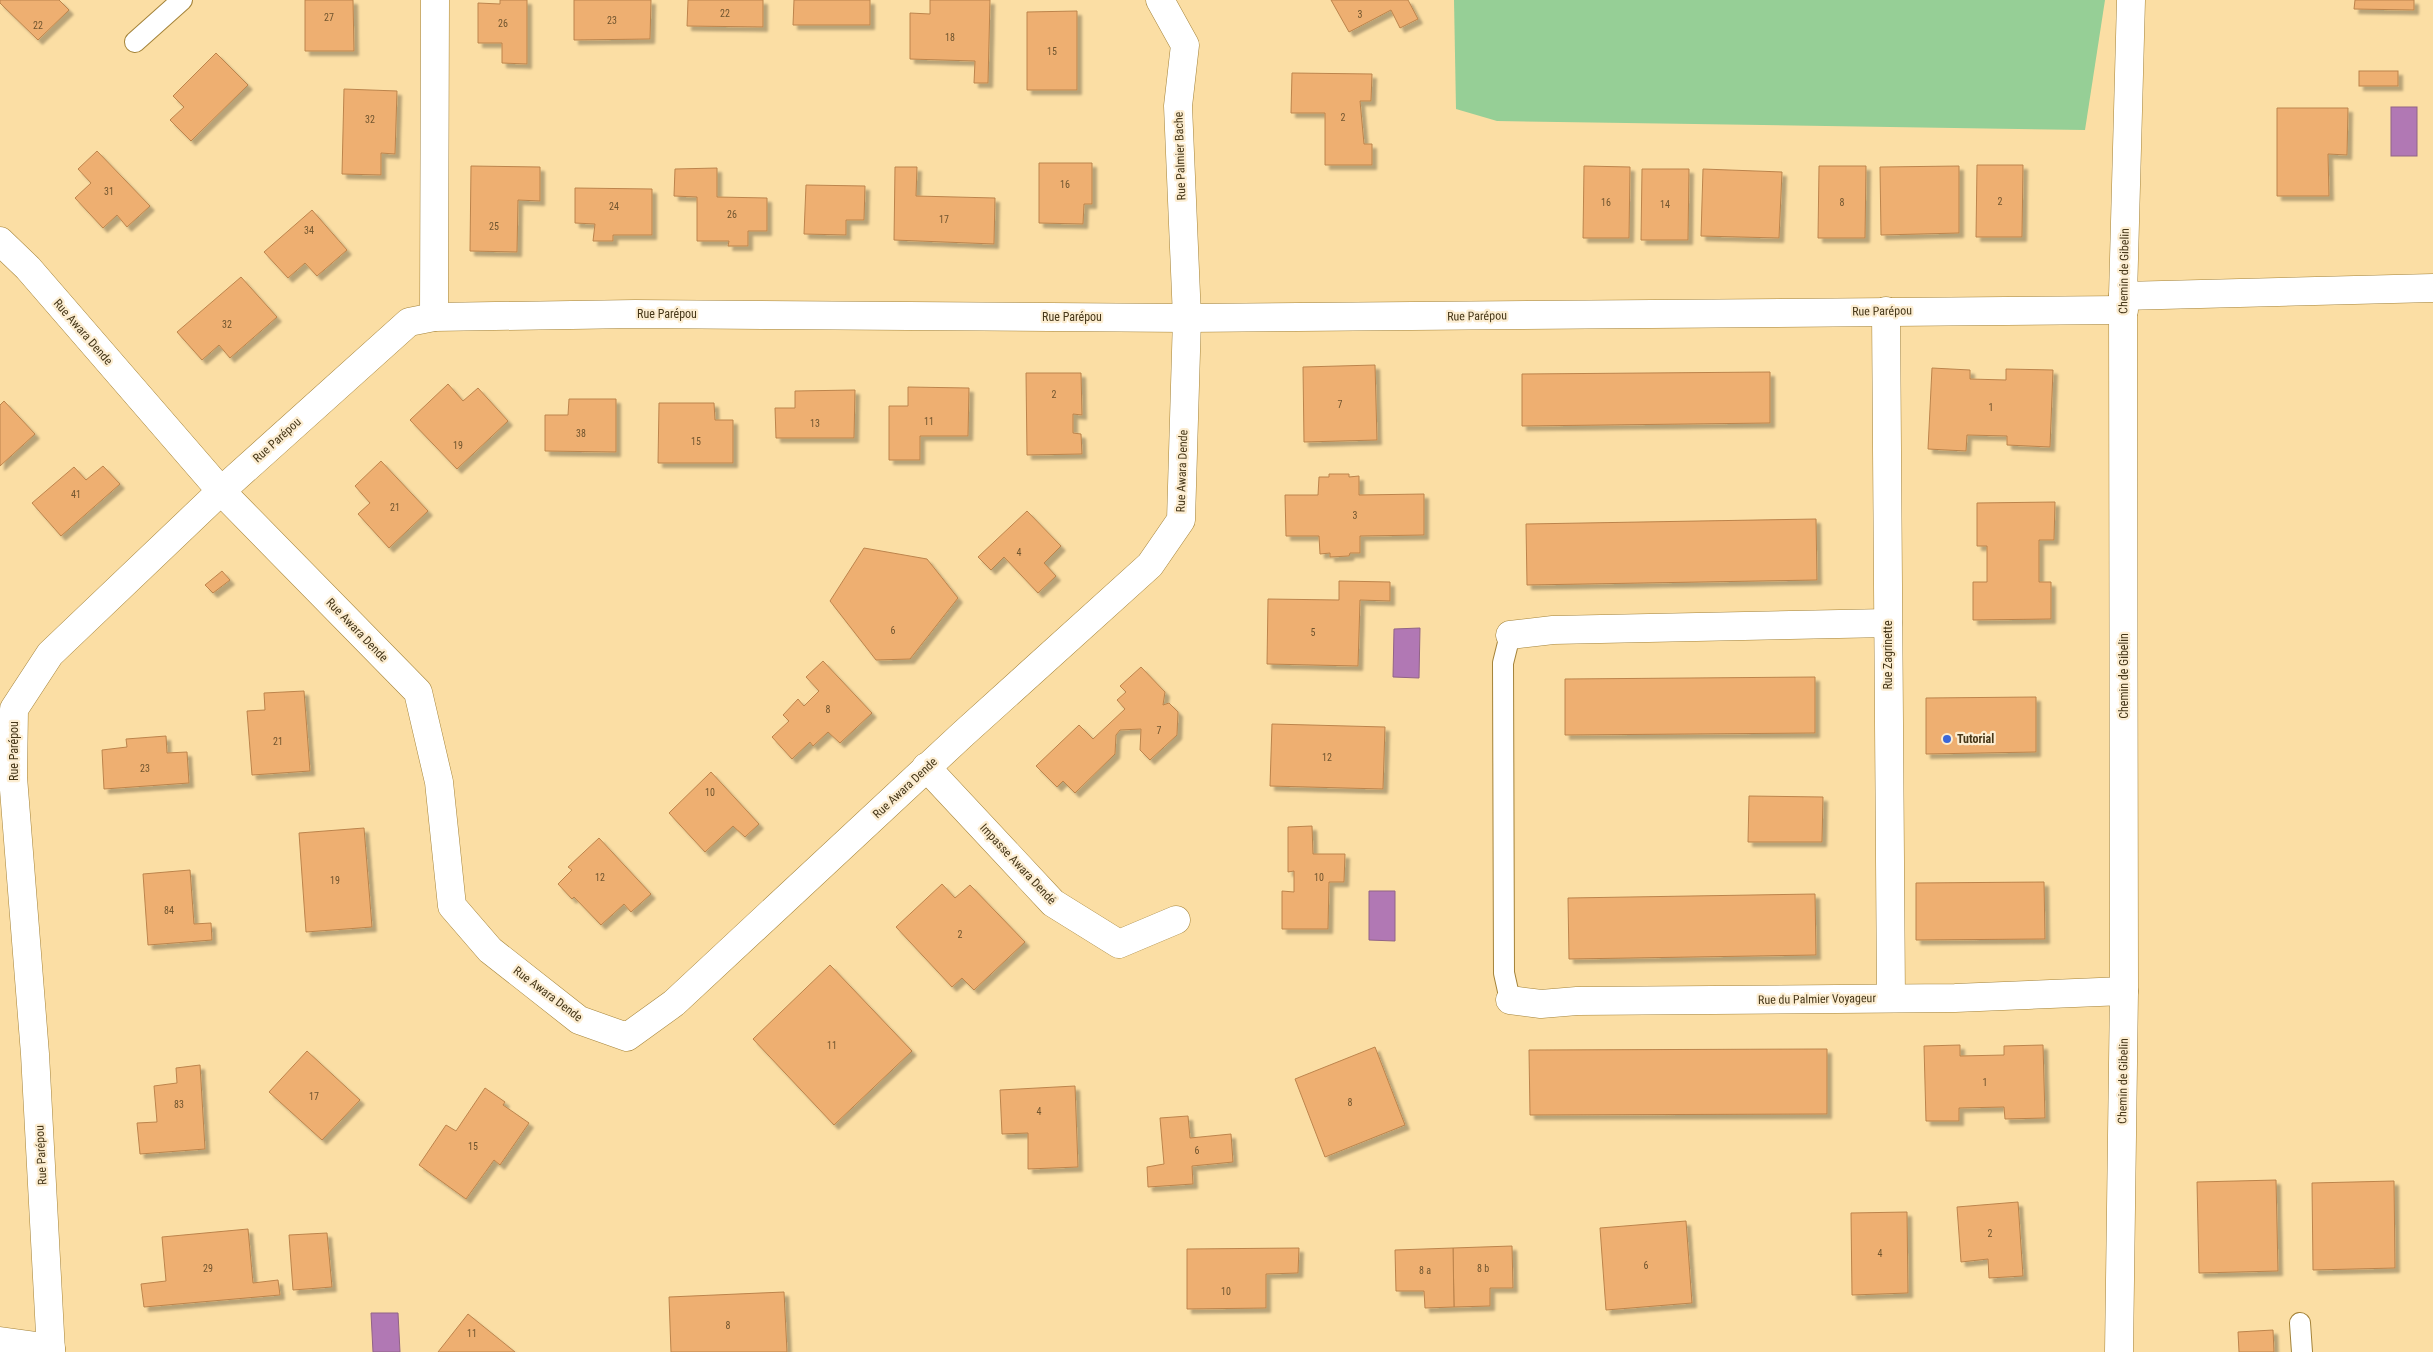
<svg xmlns="http://www.w3.org/2000/svg" width="2433" height="1352" font-family="'Roboto Condensed',sans-serif">
  <defs>
    <filter id="shadow"><feDropShadow dx="4.5" dy="4.5" stdDeviation="1" flood-color="#0004"/></filter>
  </defs>
  <rect width="100%" height="100%" fill="#fbdea4"/>
  <polygon fill="#96cf96" points="1454,0 2105,0 2085,130 1497,121 1456,109"/>
  <g fill="#b178b4" stroke="#916486">
    <rect x="2391" y="107" width="26" height="49"/>
    <polygon points="1420,628 1419,678 1393,677 1394,629"/>
    <polygon points="1369,891 1395,891 1395,941 1369,940"/>
    <polygon points="371,1313 398,1313 400,1352 373,1352"/>
  </g>
  <g fill="#eeaf71" stroke="#bc844c" filter="url(#shadow)">
    <polygon points="0,0 59,0 69,10 38,40 0,3"/>
    <polygon points="305,0 353,0 354,51 305,51"/>
    <polygon points="500,0 527,0 527,64 502,63 502,43 478,43 478,3 500,4"/>
    <polygon points="574,0 651,0 650,39 574,40"/>
    <polygon points="688,0 763,0 763,27 687,26"/>
    <polygon points="794,0 870,0 870,25 793,25"/>
    <polygon points="930,0 990,0 988,83 974,83 975,61 910,59 910,13 930,14"/>
    <polygon points="1331,0 1408,0 1418,19 1400,28 1391,10 1349,32"/>
    <polygon points="2355,0 2414,0 2414,10 2354,9"/>
    <polygon points="1077,11 1077,90 1027,90 1027,12"/>
    <polygon points="216,53 248,85 191,141 170,120 184,107 173,96"/>
    <rect x="2359" y="71" width="39" height="15"/>
    <polygon points="1292,73 1372,74 1371,101 1360,101 1364,144 1372,144 1372,165 1325,165 1325,113 1291,113"/>
    <polygon points="344,89 397,91 395,154 381,153 381,175 342,174"/>
    <polygon points="2277,108 2348,108 2347,155 2328,154 2329,196 2277,196"/>
    <polygon points="97,151 150,206 127,227 117,215 103,228 75,198 91,183 78,169"/>
    <polygon points="1039,163 1092,163 1092,204 1084,204 1083,224 1039,223"/>
    <polygon points="1977,165 2023,165 2022,237 1976,237"/>
    <polygon points="471,166 540,167 540,201 518,200 517,252 470,251"/>
    <polygon points="1584,166 1630,167 1629,238 1583,238"/>
    <polygon points="1819,166 1866,166 1865,238 1818,238"/>
    <polygon points="1959,166 1959,233 1881,235 1880,167"/>
    <polygon points="895,167 917,167 916,196 995,198 994,244 894,240"/>
    <polygon points="717,168 717,197 767,198 767,231 748,231 748,246 728,246 729,241 697,241 697,197 674,196 675,169"/>
    <polygon points="1642,169 1689,169 1688,240 1641,240"/>
    <polygon points="1703,169 1782,172 1779,238 1701,236"/>
    <polygon points="806,185 865,186 864,220 846,220 846,235 804,234"/>
    <polygon points="575,188 652,189 652,235 613,235 613,241 593,241 595,224 575,223"/>
    <polygon points="312,210 347,250 317,276 305,263 288,278 264,252"/>
    <polygon points="241,277 277,317 230,358 219,345 202,360 177,332"/>
    <polygon points="1375,365 1377,440 1304,442 1303,367"/>
    <polygon points="1932,368 1970,370 1970,379 2006,380 2006,369 2053,370 2050,447 2007,445 2007,436 1967,435 1966,451 1928,449"/>
    <polygon points="1770,372 1770,423 1522,426 1522,374"/>
    <polygon points="1026,373 1081,373 1082,415 1073,414 1073,433 1081,434 1082,454 1027,455"/>
    <polygon points="448,384 463,401 478,388 508,421 457,469 410,420"/>
    <polygon points="908,387 969,388 968,436 920,436 920,460 889,460 889,406 908,406"/>
    <polygon points="855,390 854,438 776,438 775,408 795,408 795,391"/>
    <polygon points="569,399 616,399 616,452 545,451 545,415 568,415"/>
    <polygon points="4,401 35,434 0,466 0,405"/>
    <polygon points="659,403 714,403 715,420 733,420 733,463 658,463"/>
    <polygon points="381,461 428,511 389,548 358,514 370,503 355,486"/>
    <polygon points="103,466 120,484 61,536 32,503 74,467 86,480"/>
    <polygon points="1329,474 1349,474 1349,477 1359,476 1359,495 1424,494 1424,535 1360,536 1360,553 1350,553 1349,556 1330,557 1330,553 1320,554 1319,536 1286,536 1285,495 1318,495 1319,477 1329,477"/>
    <polygon points="2055,502 2054,540 2039,540 2039,582 2051,582 2051,619 1973,620 1973,582 1987,582 1987,546 1977,546 1977,503"/>
    <polygon points="1027,511 1061,546 1044,563 1056,576 1038,593 1004,557 991,570 978,557"/>
    <polygon points="1816,519 1817,580 1527,585 1526,524"/>
    <polygon points="864,548 927,559 958,598 910,659 876,660 830,601"/>
    <polygon points="222,571 230,580 213,593 205,585"/>
    <polygon points="1339,581 1390,582 1390,601 1360,600 1358,666 1267,664 1268,599 1339,600"/>
    <polygon points="823,661 872,713 840,743 828,732 813,746 810,742 792,759 772,737 789,721 783,715 798,699 804,706 819,691 806,677"/>
    <polygon points="1141,667 1165,692 1163,705 1169,703 1178,712 1177,735 1150,760 1140,750 1141,729 1120,730 1116,735 1115,754 1075,793 1063,781 1057,787 1036,766 1079,725 1093,739 1125,709 1117,700 1126,692 1120,686"/>
    <polygon points="1815,677 1815,733 1565,735 1565,679"/>
    <polygon points="304,691 310,771 252,775 247,711 265,710 264,693"/>
    <polygon points="2036,697 2036,752 1926,754 1926,698"/>
    <polygon points="1272,724 1385,727 1383,789 1270,786"/>
    <polygon points="166,736 167,753 187,752 189,783 104,789 102,750 127,747 126,739"/>
    <polygon points="711,772 759,824 745,837 733,826 705,852 669,813"/>
    <polygon points="1749,796 1823,797 1822,842 1748,842"/>
    <polygon points="1312,826 1313,854 1345,854 1344,882 1329,882 1328,929 1282,929 1282,891 1294,892 1294,871 1288,872 1288,827"/>
    <polygon points="364,828 372,927 306,932 299,833"/>
    <polygon points="599,838 651,894 631,912 624,904 601,925 574,897 572,899 558,884 572,870 568,867"/>
    <polygon points="190,870 194,924 211,923 212,940 148,945 143,874"/>
    <polygon points="2044,882 2045,939 1916,940 1916,883"/>
    <polygon points="942,884 955,898 970,885 1025,942 974,990 962,978 952,987 896,927"/>
    <polygon points="1815,894 1816,955 1569,959 1568,898"/>
    <polygon points="830,965 912,1051 834,1125 753,1039"/>
    <polygon points="1960,1045 1960,1056 2004,1055 2004,1046 2043,1045 2045,1118 2005,1119 2004,1107 1959,1108 1959,1121 1926,1121 1924,1046"/>
    <polygon points="1375,1047 1405,1125 1325,1157 1295,1079"/>
    <polygon points="1827,1049 1827,1114 1530,1115 1529,1050"/>
    <polygon points="307,1051 360,1100 322,1140 269,1092"/>
    <polygon points="200,1065 205,1149 140,1154 137,1123 157,1122 154,1086 177,1083 176,1068"/>
    <polygon points="1075,1086 1078,1167 1028,1169 1028,1133 1002,1134 1000,1090"/>
    <polygon points="485,1088 505,1102 503,1105 529,1123 500,1165 494,1160 466,1199 419,1165 446,1125 456,1131"/>
    <polygon points="1188,1116 1190,1138 1231,1134 1233,1162 1192,1166 1193,1184 1148,1187 1147,1167 1164,1164 1160,1118"/>
    <polygon points="2276,1180 2278,1271 2199,1273 2197,1182"/>
    <polygon points="2394,1181 2395,1268 2313,1270 2312,1183"/>
    <polygon points="2018,1202 2023,1276 1989,1278 1988,1259 1961,1262 1957,1207"/>
    <polygon points="1907,1212 1908,1293 1852,1295 1851,1213"/>
    <polygon points="1686,1221 1692,1303 1606,1310 1600,1228"/>
    <polygon points="248,1229 253,1283 278,1280 280,1295 144,1307 141,1284 166,1281 162,1237"/>
    <polygon points="327,1233 332,1287 293,1290 289,1235"/>
    <polygon points="1512,1246 1513,1288 1490,1288 1490,1306 1454,1307 1453,1248"/>
    <polygon points="1299,1248 1298,1273 1266,1274 1266,1308 1187,1309 1187,1249"/>
    <polygon points="1453,1248 1454,1307 1425,1308 1424,1291 1396,1291 1395,1250"/>
    <polygon points="784,1292 787,1352 671,1352 669,1297"/>
    <polygon points="468,1314 515,1352 438,1352"/>
    <polygon points="2273,1330 2274,1352 2239,1352 2238,1332"/>
  </g>
  <g fill="none" stroke-linecap="round" stroke-linejoin="round">
    <g stroke="#a48339" stroke-width="22">
      <g id="lane">
        <polyline points="135,42 182,0"/>
        <polyline points="1510,1000 1504,973 1503,663 1510,635"/>
        <polyline points="2300,1323 2302,1352"/>
      </g>
    </g>
    <g stroke="#a48339" stroke-width="29">
      <g id="street">
        <polyline points="0,241 28,268 221,491 418,692 439,782 452,906 490,950 579,1020 627,1037 674,1003 963,734 1150,565 1181,520 1187,318 1178,106 1185,45 1160,0"/>
        <polyline points="2123,296 2433,288"/>
        <polyline points="1886,311 1891,998"/>
        <polyline points="434,317 435,0"/>
        <polyline points="1510,635 1553,630 1888,623"/>
        <polyline points="926,767 1053,903 1119,944 1176,920"/>
        <polyline points="1510,1000 1541,1004 1577,1001 1955,998 2124,991"/>
        <polyline points="0,1341 51,1348"/>
        <polyline points="51,1352 35,1054 13,777 14,709 50,654 221,491 409,322 434,317 635,314 1187,318 2124,310"/>
        <polyline points="2119,1352 2124,991 2123,296 2131,0"/>
      </g>
    </g>
    <use href="#lane" stroke="#fff" stroke-width="20"/>
    <use href="#street" stroke="#fff" stroke-width="28"/>
  </g>
  <circle fill="#3b67d8" stroke="#fcedd1" stroke-width="2" cx="1947" cy="739" r="5"/>
  <g text-anchor="middle" dominant-baseline="central" stroke-width="4.5" stroke-linejoin="round" paint-order="stroke">
    <g font-size="10" fill="#70552f">
      <text x="725" y="13">22</text>
      <text x="1360" y="14">3</text>
      <text x="329" y="17">27</text>
      <text x="612" y="20">23</text>
      <text x="503" y="23">26</text>
      <text x="38" y="25">22</text>
      <text x="950" y="37">18</text>
      <text x="1052" y="51">15</text>
      <text x="1343" y="117">2</text>
      <text x="370" y="119">32</text>
      <text x="1065" y="184">16</text>
      <text x="109" y="191">31</text>
      <text x="2000" y="201">2</text>
      <text x="1606" y="202">16</text>
      <text x="1842" y="202">8</text>
      <text x="1665" y="204">14</text>
      <text x="614" y="206">24</text>
      <text x="732" y="214">26</text>
      <text x="944" y="219">17</text>
      <text x="494" y="226">25</text>
      <text x="309" y="230">34</text>
      <text x="227" y="324">32</text>
      <text x="1054" y="394">2</text>
      <text x="1340" y="404">7</text>
      <text x="1991" y="407">1</text>
      <text x="929" y="421">11</text>
      <text x="815" y="423">13</text>
      <text x="581" y="433">38</text>
      <text x="696" y="441">15</text>
      <text x="458" y="445">19</text>
      <text x="76" y="494">41</text>
      <text x="395" y="507">21</text>
      <text x="1355" y="515">3</text>
      <text x="1019" y="552">4</text>
      <text x="893" y="630">6</text>
      <text x="1313" y="632">5</text>
      <text x="828" y="709">8</text>
      <text x="1159" y="730">7</text>
      <text x="278" y="741">21</text>
      <text x="1327" y="757">12</text>
      <text x="145" y="768">23</text>
      <text x="710" y="792">10</text>
      <text x="600" y="877">12</text>
      <text x="1319" y="877">10</text>
      <text x="335" y="880">19</text>
      <text x="169" y="910">84</text>
      <text x="960" y="934">2</text>
      <text x="832" y="1045">11</text>
      <text x="1985" y="1082">1</text>
      <text x="314" y="1096">17</text>
      <text x="1350" y="1102">8</text>
      <text x="179" y="1104">83</text>
      <text x="1039" y="1111">4</text>
      <text x="473" y="1146">15</text>
      <text x="1197" y="1150">6</text>
      <text x="1990" y="1233">2</text>
      <text x="1880" y="1253">4</text>
      <text x="1646" y="1265">6</text>
      <text x="208" y="1268">29</text>
      <text x="1483" y="1268">8 b</text>
      <text x="1425" y="1270">8 a</text>
      <text x="1226" y="1291">10</text>
      <text x="728" y="1325">8</text>
      <text x="472" y="1333">11</text>
    </g>
    <g font-size="12" fill="#463719" stroke="#fcedd1">
      <text transform="translate(1180 156) rotate(-92)">Rue Palmier Bache</text>
      <text transform="translate(2124 271) rotate(-89)">Chemin de Gibelin</text>
      <text transform="translate(1882 311) rotate(-1)">Rue Parépou</text>
      <text x="667" y="314">Rue Parépou</text>
      <text transform="translate(1477 316) rotate(-1)">Rue Parépou</text>
      <text x="1072" y="317">Rue Parépou</text>
      <text transform="translate(83 332) rotate(49)">Rue Awara Dende</text>
      <text transform="translate(277 440) rotate(-42)">Rue Parépou</text>
      <text transform="translate(1182 471) rotate(-88)">Rue Awara Dende</text>
      <text transform="translate(357 630) rotate(46)">Rue Awara Dende</text>
      <text transform="translate(1888 655) rotate(-90)">Rue Zagrinette</text>
      <text transform="translate(2124 676) rotate(-90)">Chemin de Gibelin</text>
      <text transform="translate(14 751) rotate(-90)">Rue Parépou</text>
      <text transform="translate(905 788) rotate(-43)">Rue Awara Dende</text>
      <text transform="translate(1018 864) rotate(47)">Impasse Awara Dendé</text>
      <text transform="translate(548 994) rotate(37)">Rue Awara Dende</text>
      <text transform="translate(1817 999) rotate(-1)">Rue du Palmier Voyageur</text>
      <text transform="translate(2123 1081) rotate(-89)">Chemin de Gibelin</text>
      <text transform="translate(41 1155) rotate(-93)">Rue Parépou</text>
    </g>
    <g font-size="12" font-weight="bold" fill="#463719" stroke="#fcedd1" text-anchor="start">
      <text x="1957" y="739">Tutorial</text>
    </g>
  </g>
</svg>
